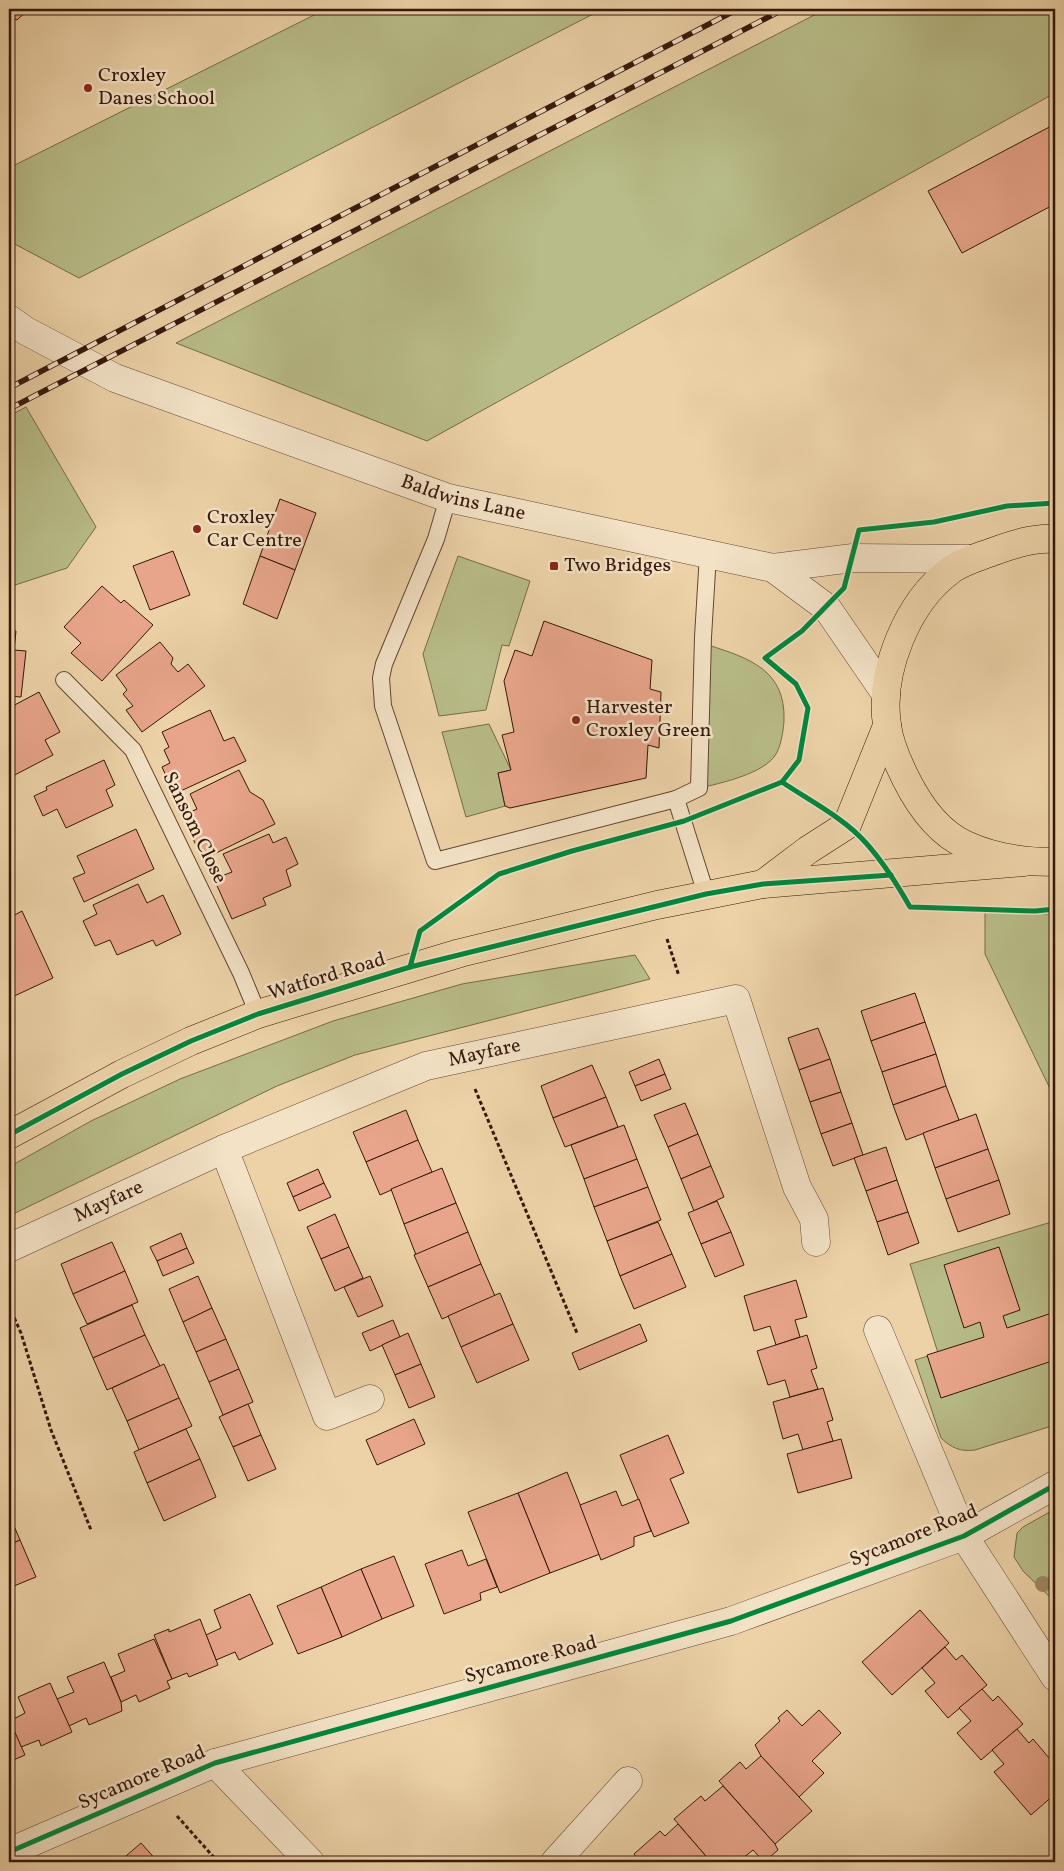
<svg xmlns="http://www.w3.org/2000/svg" width="1064" height="1871" font-family="Vollkorn,serif">
  <rect width="100%" height="100%" fill="#edd2a8"/>
  <filter id="stains"><feTurbulence type="fractalNoise" baseFrequency=".004" numOctaves="4"/><feColorMatrix values="0 0 0 0 .2 0 0 0 0 .09 0 0 0 0 .02 0 0 0 .5 -.17"/></filter>
  <radialGradient id="worn" r=".72"><stop offset=".6" stop-color="#630" stop-opacity="0"/><stop offset="1" stop-color="#630" stop-opacity=".3"/></radialGradient>
  <g fill="#b8bc88" stroke="#766a4a">
    <polygon points="326,9 603,9 79,278 9,241 9,168"/>
    <polygon points="826,9 1055,9 1055,93 427,441 176,343"/>
    <polygon points="26,407 96,527 67,568 9,587 9,416"/>
    <polygon points="458,556 530,581 509,646 502,645 486,710 439,716 423,654"/>
    <path d="M708,645C749,658 786,670 784,721C783,732 781,748 774,757C759,776 715,784 693,790Z"/>
    <polygon points="489,724 511,770 498,773 505,806 466,817 442,732"/>
    <polygon points="985,912 1055,914 1055,1099 985,954"/>
    <polygon points="635,955 650,979 355,1055 277,1086 9,1216 9,1167 91,1121 180,1079 333,1021 462,984"/>
    <path d="M1055,1221V1425L975,1450C960,1452 952,1448 941,1438L915,1360L938,1353L910,1264Z"/>
    <polygon points="1055,1509 1055,1602 1023,1571 1014,1557 1017,1533 1023,1527"/>
  </g>
  <g fill="#e8a58b" stroke="#35170b">
    <polygon points="9,9 29,9 17,20 9,17"/>
    <polygon points="1055,124 1055,204 962,253 928,191"/>
    <polygon points="280,499 316,513 295,570 260,556"/>
    <polygon points="173,551 190,595 150,610 133,566"/>
    <polygon points="260,556 295,570 277,619 243,604"/>
    <polygon points="102,586 121,603 124,600 153,625 102,681 71,653 81,643 64,627"/>
    <polygon points="544,621 652,660 650,689 661,692 659,748 648,745 646,778 510,808 505,806 498,773 511,770 502,735 514,732 504,681 515,650 532,656"/>
    <polygon points="9,630 16,631 14,650 26,651 21,697 9,696"/>
    <polygon points="160,642 173,658 171,664 178,672 188,664 205,686 142,732 126,710 133,706 123,694 127,690 116,675"/>
    <polygon points="39,692 60,732 45,740 53,755 9,778 9,708"/>
    <polygon points="210,710 224,741 234,737 246,761 174,794 162,767 170,763 164,750 169,747 162,732"/>
    <polygon points="104,760 115,785 106,790 113,806 66,828 57,809 43,816 34,796 47,790 46,787"/>
    <polygon points="239,770 250,792 263,800 275,824 210,856 209,853 202,857 188,829 196,825 190,812 197,809 190,794"/>
    <polygon points="136,829 154,869 84,902 73,878 85,873 77,856"/>
    <polygon points="269,834 273,843 286,837 298,864 286,870 291,886 263,898 266,905 232,919 214,879 232,872 223,854"/>
    <polygon points="138,884 147,903 163,895 181,934 156,946 153,940 117,955 110,940 95,946 83,921 97,914 93,905"/>
    <polygon points="22,911 53,978 10,998 9,918"/>
    <polygon points="915,993 925,1022 871,1041 861,1011"/>
    <polygon points="925,1022 936,1054 882,1072 871,1041"/>
    <polygon points="818,1028 830,1059 799,1070 788,1038"/>
    <polygon points="936,1054 946,1086 893,1105 882,1072"/>
    <polygon points="659,1059 665,1074 635,1086 629,1072"/>
    <polygon points="830,1059 841,1092 810,1102 799,1070"/>
    <polygon points="592,1065 606,1097 553,1118 541,1086"/>
    <polygon points="665,1074 671,1089 641,1101 635,1086"/>
    <polygon points="946,1086 959,1120 906,1140 893,1105"/>
    <polygon points="841,1092 852,1123 821,1134 810,1102"/>
    <polygon points="606,1097 618,1127 565,1147 553,1118"/>
    <polygon points="685,1103 698,1134 668,1147 654,1115"/>
    <polygon points="406,1110 418,1140 366,1162 353,1132"/>
    <polygon points="976,1114 988,1149 935,1168 923,1133"/>
    <polygon points="852,1123 863,1155 833,1166 821,1134"/>
    <polygon points="624,1125 637,1159 584,1179 571,1145"/>
    <polygon points="698,1134 711,1166 681,1179 668,1147"/>
    <polygon points="418,1140 432,1172 380,1195 366,1162"/>
    <polygon points="886,1147 897,1180 866,1191 854,1158"/>
    <polygon points="988,1149 999,1180 946,1199 935,1168"/>
    <polygon points="637,1159 648,1187 594,1207 584,1179"/>
    <polygon points="711,1166 724,1197 694,1211 681,1179"/>
    <polygon points="442,1168 456,1203 404,1224 391,1189"/>
    <polygon points="318,1169 324,1183 293,1197 287,1183"/>
    <polygon points="897,1180 908,1212 877,1222 866,1191"/>
    <polygon points="999,1180 1010,1214 958,1232 946,1199"/>
    <polygon points="324,1183 331,1197 299,1211 293,1197"/>
    <polygon points="648,1187 661,1220 607,1241 594,1207"/>
    <polygon points="717,1201 731,1232 701,1244 688,1213"/>
    <polygon points="456,1203 468,1232 416,1255 404,1224"/>
    <polygon points="908,1212 919,1243 888,1255 877,1222"/>
    <polygon points="335,1214 349,1247 321,1259 307,1227"/>
    <polygon points="658,1222 672,1254 620,1276 607,1241"/>
    <polygon points="468,1232 481,1264 428,1287 414,1255"/>
    <polygon points="731,1232 744,1265 715,1277 701,1244"/>
    <polygon points="181,1233 187,1248 157,1261 150,1247"/>
    <polygon points="112,1242 125,1271 73,1294 61,1264"/>
    <polygon points="349,1247 363,1278 335,1291 321,1259"/>
    <polygon points="999,1247 1020,1310 1003,1316 1007,1328 1055,1312 1055,1360 941,1398 927,1355 984,1337 980,1322 964,1328 944,1265"/>
    <polygon points="187,1248 194,1263 163,1276 157,1261"/>
    <polygon points="672,1254 686,1287 634,1309 620,1276"/>
    <polygon points="481,1264 495,1296 442,1319 428,1287"/>
    <polygon points="125,1271 138,1302 87,1324 73,1294"/>
    <polygon points="198,1276 212,1308 183,1322 169,1289"/>
    <polygon points="370,1276 383,1306 358,1317 344,1287"/>
    <polygon points="796,1280 807,1317 795,1320 800,1337 776,1345 770,1326 754,1331 744,1296"/>
    <polygon points="500,1293 513,1324 461,1347 448,1316"/>
    <polygon points="132,1305 145,1335 93,1358 80,1328"/>
    <polygon points="212,1308 226,1339 196,1352 183,1322"/>
    <polygon points="393,1320 400,1337 370,1351 362,1333"/>
    <polygon points="513,1324 529,1360 477,1383 461,1347"/>
    <polygon points="640,1324 647,1341 579,1370 572,1353"/>
    <polygon points="408,1333 421,1364 395,1375 382,1345"/>
    <polygon points="145,1335 160,1366 107,1390 93,1358"/>
    <polygon points="807,1335 817,1368 811,1370 818,1389 790,1397 785,1380 768,1385 757,1351"/>
    <polygon points="226,1339 239,1369 209,1382 196,1352"/>
    <polygon points="164,1364 179,1398 127,1421 112,1388"/>
    <polygon points="421,1364 435,1397 409,1408 395,1375"/>
    <polygon points="239,1369 253,1402 223,1415 209,1382"/>
    <polygon points="823,1388 833,1420 827,1422 833,1441 803,1450 798,1434 783,1439 773,1402"/>
    <polygon points="179,1398 192,1426 139,1450 127,1421"/>
    <polygon points="248,1404 261,1435 233,1447 219,1417"/>
    <polygon points="414,1419 425,1444 377,1465 366,1440"/>
    <polygon points="186,1429 200,1459 147,1483 134,1452"/>
    <polygon points="261,1435 276,1469 248,1481 233,1447"/>
    <polygon points="668,1435 684,1473 670,1479 689,1523 654,1537 620,1455"/>
    <polygon points="841,1439 852,1478 798,1493 787,1454"/>
    <polygon points="200,1459 216,1497 164,1521 147,1483"/>
    <polygon points="567,1472 600,1554 550,1573 518,1493"/>
    <polygon points="616,1491 622,1506 639,1499 651,1531 634,1537 634,1546 601,1560 580,1505"/>
    <polygon points="518,1493 550,1573 500,1593 468,1512"/>
    <polygon points="9,1514 20,1540 9,1545"/>
    <polygon points="20,1540 36,1577 9,1588 9,1545"/>
    <polygon points="462,1550 468,1566 486,1559 497,1587 480,1593 481,1600 444,1614 425,1564"/>
    <polygon points="394,1556 414,1606 382,1619 361,1569"/>
    <polygon points="361,1569 382,1619 342,1637 321,1587"/>
    <polygon points="321,1587 342,1637 298,1654 277,1606"/>
    <polygon points="250,1594 273,1644 239,1660 235,1652 216,1660 206,1635 221,1628 214,1610"/>
    <polygon points="920,1610 949,1643 892,1695 862,1662"/>
    <polygon points="200,1619 218,1665 189,1677 187,1673 172,1679 154,1635 169,1629 169,1632"/>
    <polygon points="154,1639 172,1679 167,1681 170,1688 139,1702 136,1695 121,1702 111,1677 125,1671 118,1654"/>
    <polygon points="945,1647 956,1660 962,1655 987,1685 948,1718 925,1691 935,1683 922,1668"/>
    <polygon points="104,1662 121,1702 122,1711 89,1725 86,1718 69,1726 57,1699 74,1692 67,1677"/>
    <polygon points="50,1683 72,1732 41,1746 39,1740 21,1747 10,1721 25,1713 18,1697"/>
    <polygon points="982,1689 993,1701 998,1696 1023,1724 981,1760 957,1733 971,1721 959,1708"/>
    <polygon points="787,1710 802,1726 819,1710 841,1733 812,1761 824,1773 799,1797 761,1756 755,1745 780,1721 778,1718"/>
    <polygon points="9,1719 25,1755 9,1762"/>
    <polygon points="1017,1729 1029,1743 1033,1739 1055,1765 1055,1794 1031,1815 994,1772 1004,1764 992,1750"/>
    <polygon points="761,1756 812,1811 775,1844 719,1781 740,1762 746,1769"/>
    <polygon points="723,1786 775,1844 778,1850 764,1862 753,1850 738,1862 711,1862 674,1819 701,1796 705,1801"/>
    <polygon points="678,1824 711,1862 639,1862 634,1854 660,1831 665,1836"/>
    <polygon points="141,1843 158,1862 119,1862"/>
  </g>
  <g fill="none" stroke-linecap="round" stroke-linejoin="round">
    <g stroke="#634632" stroke-width="18">
      <g id="service">
        <polyline points="448,498 436,539 384,664 381,678 383,706 435,861 676,799"/>
        <polyline points="64,680 133,750 241,973 258,1014"/>
        <polyline points="706,894 676,799 699,788 703,637 708,554"/>
      </g>
    </g>
    <g stroke="#634632" stroke-width="29">
      <g id="minor">
        <polyline points="224,1149 327,1416 370,1399"/>
        <path id="s1" d="M9,1248L224,1149L426,1066L736,999L797,1187L814,1219L816,1242"/>
        <polyline points="878,1330 964,1536 1055,1677"/>
        <polyline points="215,1763 310,1862"/>
        <polyline points="9,1852 215,1763 731,1621 964,1536 1055,1485"/>
        <polyline points="555,1862 628,1781"/>
      </g>
    </g>
    <g stroke="#634632" stroke-width="29">
      <g id="tertiary">
        <path id="s2" d="M9,319L26,331L115,378L448,498L773,568L827,608L886,694"/>
        <polyline points="773,568 853,558 972,559"/>
      </g>
    </g>
    <g stroke="#35170b" stroke-width="29">
      <g id="primary">
        <path d="M1055,539C1034,537 1012,545 992,552C979,557 963,561 951,570C907,602 879,672 887,725C889,743 898,763 906,779C919,805 939,833 966,845C994,858 1025,862 1055,862"/>
        <polyline points="763,884 808,850 847,825 887,726"/>
        <polyline points="9,1135 122,1074 191,1041 258,1014 460,953 657,905 763,884 1024,862"/>
      </g>
    </g>
    <g stroke="#35170b" stroke-width="3" stroke-dasharray="4 2.5" stroke-linecap="butt">
      <polyline points="667,939 679,976"/>
      <polyline points="475,1089 577,1333"/>
      <polyline points="9,1306 21,1333 51,1430 91,1530"/>
      <polyline points="177,1816 218,1862"/>
    </g>
    <use href="#service" stroke="#f3e2c6" stroke-width="16"/>
    <use href="#minor" stroke="#f3e2c6" stroke-width="28"/>
    <use href="#tertiary" stroke="#f3e2c6" stroke-width="28"/>
    <use href="#primary" stroke="#edd2a8" stroke-width="28"/>
    <g stroke="#35170b" stroke-width="5.5">
      <g id="rail">
        <polyline points="9,388 738,9"/>
        <polyline points="9,409 784,9"/>
      </g>
    </g>
    <use href="#rail" stroke="#f3e2c6" stroke-width="4" stroke-dasharray="11" stroke-linecap="butt"/>
    <g stroke="#f3e2c6" stroke-width="8">
      <g id="cycleway">
        <path d="M782,782C810,801 844,818 866,843C884,863 897,884 910,907L1035,911L1055,909"/>
        <polyline points="410,967 420,931 499,874 572,851 684,821 782,782 799,760 808,708 796,684 765,658 802,631 844,588 859,530 934,522 1007,506 1055,503"/>
        <polyline points="9,1135 122,1074 191,1041 258,1014 410,967 706,894 763,884 891,875"/>
        <polyline points="9,1852 215,1763 731,1621 964,1536 1055,1485"/>
      </g>
    </g>
    <use href="#cycleway" stroke="#00873e" stroke-width="5"/>
  </g>
  <circle fill="#9d8766" cx="1043" cy="1584" r="8"/>
  <g fill="#8f2418" stroke="#f3e2c6" stroke-width="2">
    <circle cx="88" cy="88" r="5"/>
    <circle cx="197" cy="529" r="5"/>
    <rect x="549" y="561" width="10" height="10" rx="2.5"/>
    <circle cx="576" cy="720" r="5"/>
  </g>
  <g text-anchor="middle" dominant-baseline="central" stroke-width="5" stroke-linejoin="round" paint-order="stroke">
    <g font-size="20" fill="#35170b" stroke="#f3e2c6" text-anchor="start">
      <text x="98" y="76">Croxley<tspan x="98" dy="23">Danes School</tspan></text>
      <text x="207" y="518">Croxley<tspan x="207" dy="23">Car Centre</tspan></text>
      <text x="564" y="566">Two Bridges</text>
      <text x="586" y="708">Harvester<tspan x="586" dy="23">Croxley Green</tspan></text>
    </g>
    <g font-size="20" fill="#35170b" stroke="#f3e2c6">
      <text stroke="none"><textPath href="#s2" startOffset="490">Baldwins Lane</textPath></text>
      <text transform="translate(194 828) rotate(64)">Sansom Close</text>
      <text transform="translate(327 977) rotate(-17)">Watford Road</text>
      <text stroke="none"><textPath href="#s1" startOffset="515">Mayfare</textPath></text>
      <text stroke="none"><textPath href="#s1" startOffset="110">Mayfare</textPath></text>
      <text transform="translate(914 1536) rotate(-22)">Sycamore Road</text>
      <text transform="translate(531 1660) rotate(-15)">Sycamore Road</text>
      <text transform="translate(142 1778) rotate(-23)">Sycamore Road</text>
    </g>
  </g>
  <rect width="1064" height="1871" fill="none" stroke="#edd2a8" stroke-width="30"/>
  <rect x="10" y="10" width="1044" height="1851" fill="none" stroke="#35170b" stroke-width="2.5"/>
  <rect x="15" y="15" width="1034" height="1841" fill="none" stroke="#35170b"/>
  <rect width="100%" height="100%" filter="url(#stains)"/>
  <rect width="100%" height="100%" fill="url(#worn)"/>
</svg>
